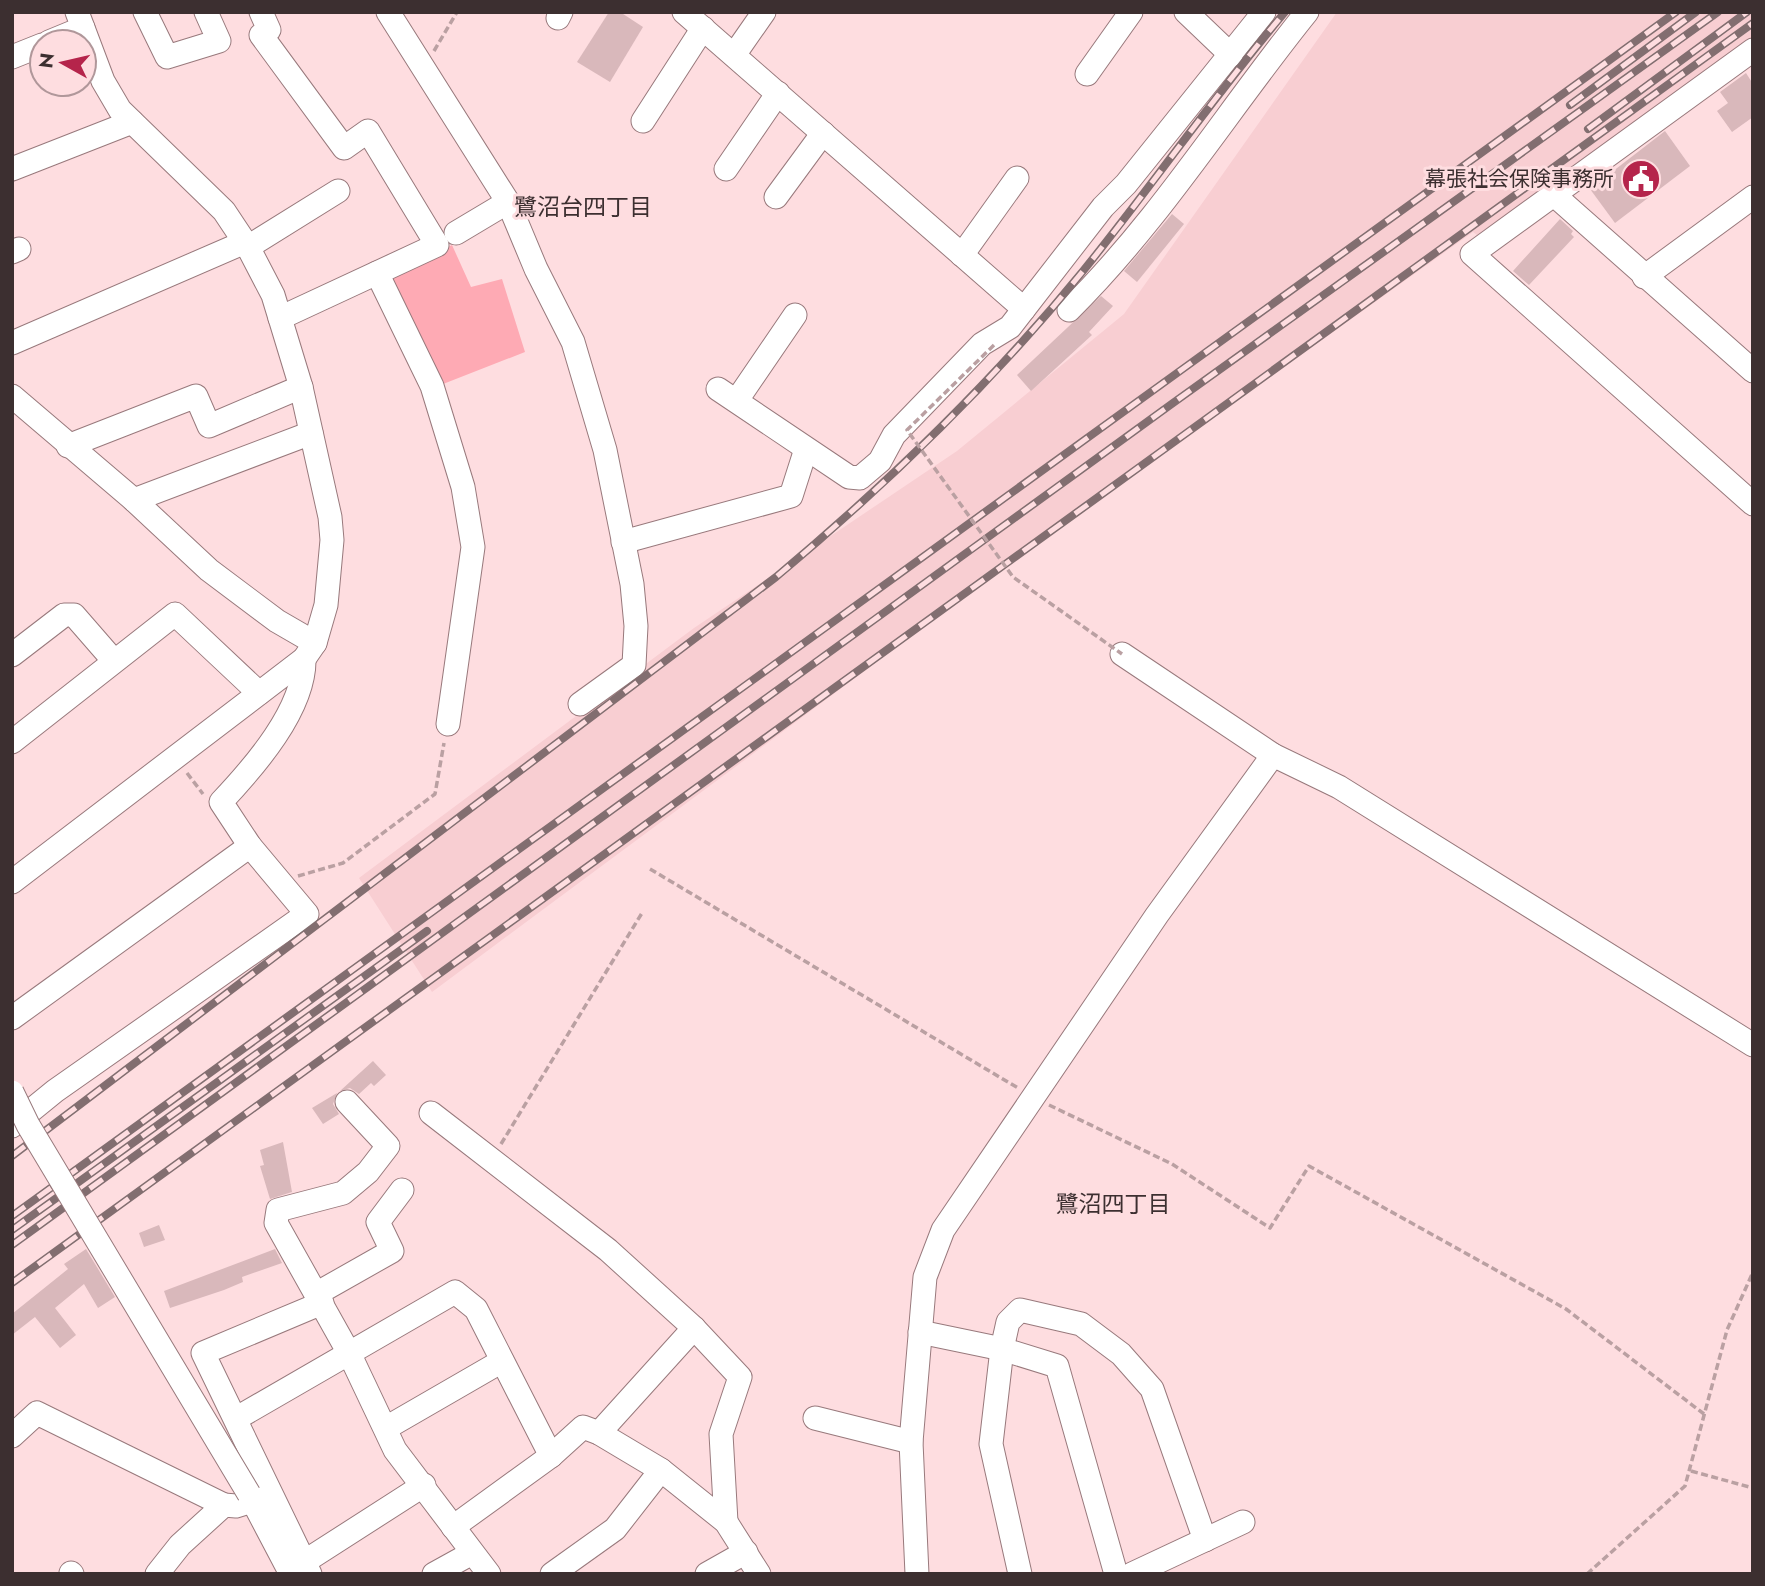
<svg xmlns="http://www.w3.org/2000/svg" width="1765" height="1586" font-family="Jost,'Noto Sans JP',sans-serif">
  <rect width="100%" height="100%" fill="#fedde0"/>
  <polygon fill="#f8ced2" points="1337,12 1753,12 1753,42 1477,235 1473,232 1018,557 432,992 359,878 694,628 957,451 1124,314"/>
  <polygon fill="#feaab4" points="452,245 471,287 502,279 525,352 438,386 392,281 396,272"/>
  <g fill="#d9b8bb">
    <polygon points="609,12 620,12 643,27 610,82 577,62"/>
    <polygon points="1746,73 1753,84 1753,117 1732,132 1717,111 1728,103 1720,92"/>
    <polygon points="1665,131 1690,166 1615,223 1590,189"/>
    <polygon points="1172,214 1184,224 1137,282 1124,271"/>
    <polygon points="1560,219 1573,231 1571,234 1574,237 1529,285 1513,271"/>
    <polygon points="1101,296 1113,306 1089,332 1092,335 1031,391 1017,375"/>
    <polygon points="373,1061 386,1075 374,1086 371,1083 359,1094 350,1088 340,1091"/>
    <polygon points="337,1093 333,1104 339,1114 323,1124 312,1108"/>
    <polygon points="283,1142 292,1192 270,1199 260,1166 264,1165 260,1150"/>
    <polygon points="159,1225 165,1240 144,1247 139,1233"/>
    <polygon points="86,1249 115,1297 98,1308 84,1284 55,1308 76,1335 60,1348 35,1317 12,1335 12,1314 68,1269 64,1264"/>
    <polygon points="275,1249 282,1263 242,1277 243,1282 224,1290 170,1308 164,1291"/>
  </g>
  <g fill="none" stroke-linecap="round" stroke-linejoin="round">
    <g stroke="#98797c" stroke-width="25">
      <g id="minor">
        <polyline points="145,12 167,57 219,41 206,12"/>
        <polyline points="261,12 269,30 261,35 344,148 368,131 437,245 280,318"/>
        <polyline points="388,12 508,202 536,269 573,342 605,450 632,584 636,626 634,665 580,704"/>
        <polyline points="684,12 1024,309"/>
        <polyline points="1186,12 1231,55"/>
        <polyline points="558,18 561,12"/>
        <polyline points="49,42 83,28"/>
        <polyline points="1753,50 1472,254 1753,504"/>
        <polyline points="734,55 764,12"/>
        <polyline points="12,57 42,45"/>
        <polyline points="1087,74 1131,12"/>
        <polyline points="643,121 703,28"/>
        <polyline points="12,169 132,122"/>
        <polyline points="726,169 778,93"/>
        <polyline points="1553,194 1753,371"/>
        <polyline points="776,197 823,133"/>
        <polyline points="456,233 508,202"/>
        <polyline points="248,247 338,191"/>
        <polyline points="12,252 19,249"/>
        <polyline points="962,255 1017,178"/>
        <polyline points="377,273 432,386 463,487 473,547 448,724"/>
        <polyline points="1644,277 1753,197"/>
        <path d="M1069,310C1160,220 1227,111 1307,12"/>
        <polyline points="12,343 245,242"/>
        <polyline points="718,389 849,477 860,478 880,461 894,435 982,344 1010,327 1103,207 1126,184 1264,12"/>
        <polyline points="12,396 134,500 209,570 277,621 315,643"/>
        <polyline points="737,400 795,315"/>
        <polyline points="68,446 196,396 209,426 301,387"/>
        <polyline points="134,500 311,433"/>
        <polyline points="623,542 791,496 806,449"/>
        <polyline points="1122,654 1273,755 1339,787 1753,1045"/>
        <polyline points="12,655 64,615 74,615 114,661"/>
        <polyline points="12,742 175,614 259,693"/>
        <polyline points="12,882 304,659 315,643 326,605 332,540 330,517 301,387 273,295 248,247 224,211 120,110 103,81 77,12"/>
        <polyline points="12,1018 250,846"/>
        <polyline points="347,1102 388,1146 368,1172 343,1193 278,1210 276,1223 350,1355 395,1450 489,1574"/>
        <polyline points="431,1113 608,1250 694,1328 740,1377 721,1434 726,1522"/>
        <path d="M12,1126L55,1091L307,914L250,846L221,802C254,767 305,709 304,659"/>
        <polyline points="316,1294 392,1251 378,1222 402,1190"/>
        <polyline points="920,1332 1002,1349 1057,1366 1116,1574"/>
        <polyline points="237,1418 455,1292 476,1309 551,1456"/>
        <polyline points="815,1418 911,1442"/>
        <polyline points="386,1428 502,1361"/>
        <polyline points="599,1433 694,1328"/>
        <polyline points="12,1436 37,1413 224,1505"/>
        <polyline points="249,1494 291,1574"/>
        <polyline points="453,1527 551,1456 583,1427 599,1433 661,1470 726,1522 759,1574"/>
        <polyline points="304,1562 424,1485"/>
        <polyline points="71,1573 72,1574"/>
        <polyline points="157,1574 180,1545 224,1505 236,1506 252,1501"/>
        <polyline points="310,1574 203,1353 322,1303"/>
        <polyline points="434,1574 472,1553"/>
        <polyline points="552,1574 615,1529 661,1470"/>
        <polyline points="707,1574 746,1552"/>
        <polyline points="917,1574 911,1442 925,1277 943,1230 1157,915 1273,755"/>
        <polyline points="1020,1574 991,1444 1002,1349 1008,1322 1020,1310 1081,1324 1121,1354 1152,1389 1205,1540"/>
        <polyline points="1132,1574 1243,1522"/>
      </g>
    </g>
    <g stroke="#baa0a2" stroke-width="3.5" stroke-dasharray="7 3.5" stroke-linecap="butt">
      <polyline points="434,51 457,12"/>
      <polyline points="187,773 203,794"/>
      <polyline points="650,869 1018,1088"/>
      <polyline points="298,876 343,863 435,794 444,743"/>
      <polyline points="1049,1105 1172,1164 1270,1228 1309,1166 1566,1309 1704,1414"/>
      <polyline points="501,1144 642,913"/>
      <polyline points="1691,1471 1753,1488"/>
      <polyline points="1587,1574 1685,1486 1727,1330 1753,1272"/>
    </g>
    <use href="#minor" stroke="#fff" stroke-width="23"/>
    <g stroke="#826e70" stroke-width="8">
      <g id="rail">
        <polyline points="1570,105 1696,12"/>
        <polyline points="1588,129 1747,12"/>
        <path d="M12,1156L776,577C887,484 991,384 1083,271C1152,186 1214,96 1285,12"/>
        <polyline points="12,1216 1676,12"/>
        <polyline points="12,1230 427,931"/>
        <polyline points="12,1245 1173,403 1718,12"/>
        <polyline points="12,1283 1753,23"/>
      </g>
    </g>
    <use href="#rail" stroke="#fedde0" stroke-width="5" stroke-dasharray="16" stroke-linecap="butt"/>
    <g stroke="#98797c" stroke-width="25" stroke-linecap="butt">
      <polyline id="minor-bridge" points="12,1092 28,1125 249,1494"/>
    </g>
    <polyline stroke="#baa0a2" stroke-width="3.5" stroke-dasharray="7 3.5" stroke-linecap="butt" points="994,345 907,430 1013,577 1122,654"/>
    <use href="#minor-bridge" stroke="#fff" stroke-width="23"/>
  </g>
  <defs>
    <g id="civic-disc" transform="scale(2.0125)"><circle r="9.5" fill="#b5244b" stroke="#fedde0"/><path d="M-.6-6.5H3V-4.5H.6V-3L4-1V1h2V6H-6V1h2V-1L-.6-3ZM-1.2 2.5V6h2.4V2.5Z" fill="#fff"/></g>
  </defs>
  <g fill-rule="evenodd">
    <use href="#civic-disc" x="1641" y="179"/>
  </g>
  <g text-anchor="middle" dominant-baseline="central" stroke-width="6" stroke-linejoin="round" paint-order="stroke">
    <g font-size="21" fill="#3c2f30" stroke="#fedde0" text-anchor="end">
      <text x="1614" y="179">幕張社会保険事務所</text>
    </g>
    <g font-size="23" fill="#3c2f30" stroke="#fedde0">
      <text x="583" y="207">鷺沼台四丁目</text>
      <text x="1113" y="1204">鷺沼四丁目</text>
    </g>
  </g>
  <rect width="1765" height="1586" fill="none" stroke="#3c2f30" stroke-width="28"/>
  <g transform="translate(63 63) rotate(278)"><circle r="33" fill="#fedde0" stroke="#b0979a" stroke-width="2"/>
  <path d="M0-5L12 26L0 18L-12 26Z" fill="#b5244b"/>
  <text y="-10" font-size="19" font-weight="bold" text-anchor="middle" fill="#3c2f30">N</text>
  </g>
</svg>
